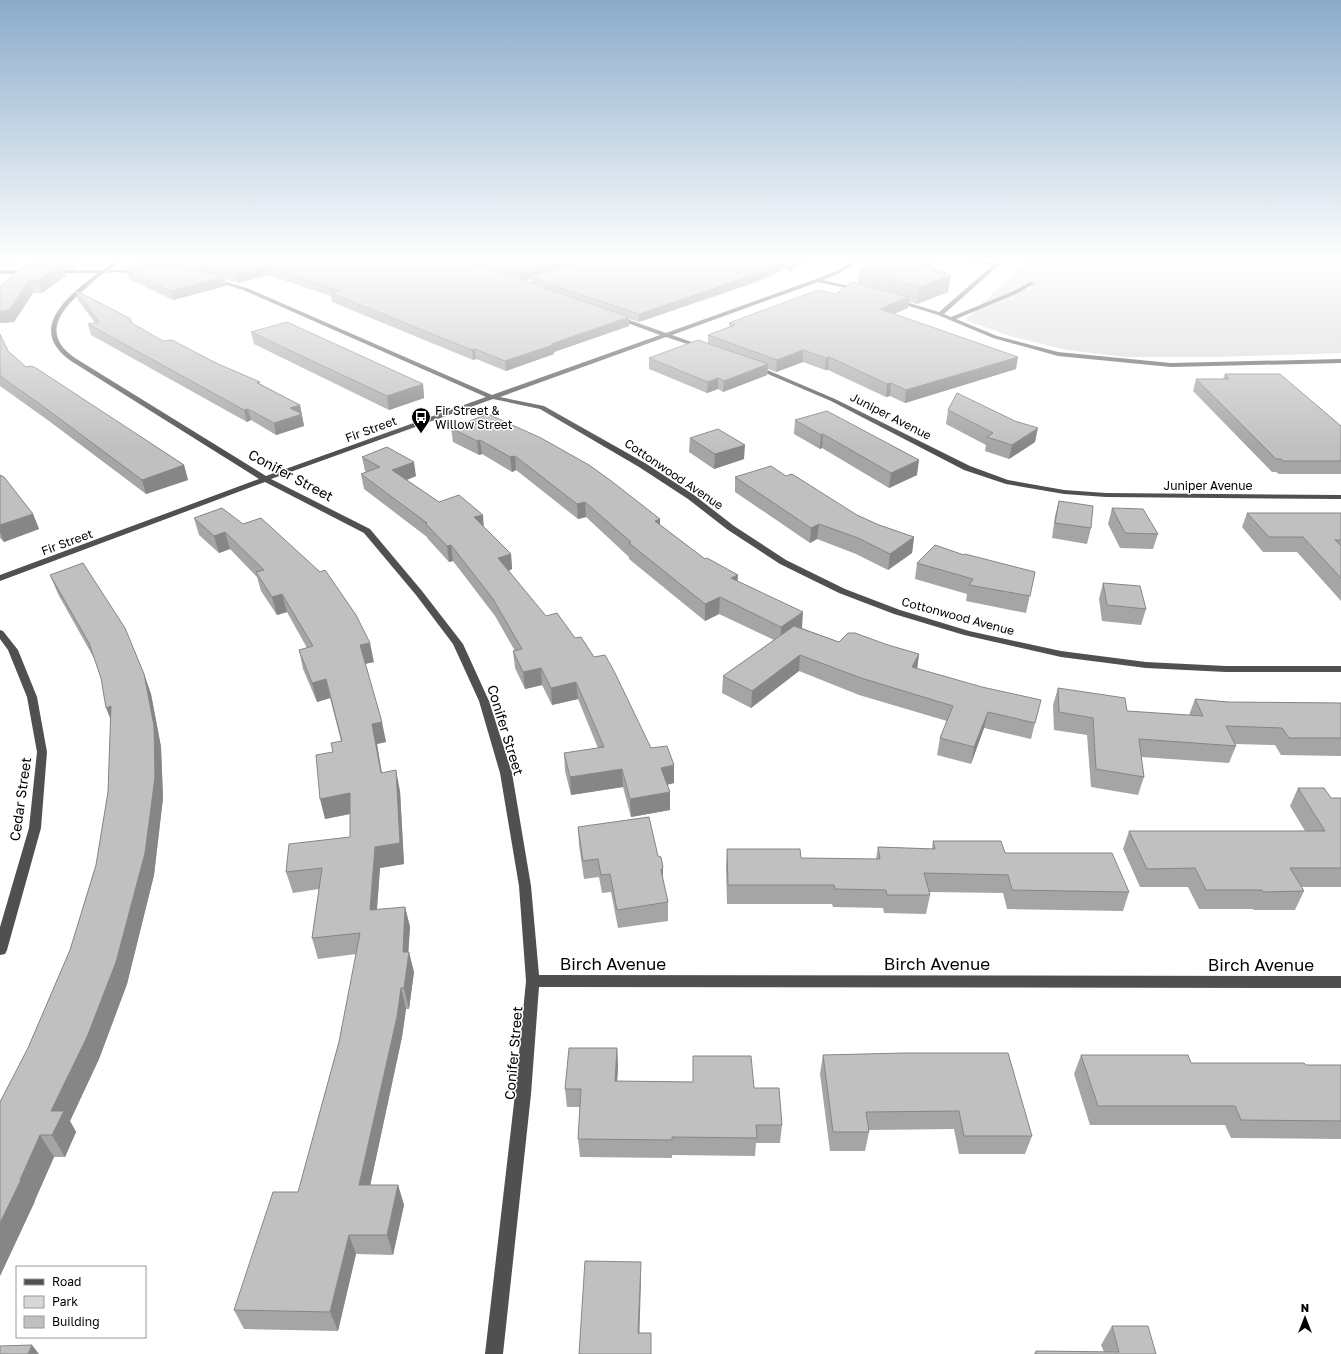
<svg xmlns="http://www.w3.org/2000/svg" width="1341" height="1354" font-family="'Golos Text',sans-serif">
  <rect width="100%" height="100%" fill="#fff"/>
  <polygon fill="#d7d7d7" points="1000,259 1341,259 1341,353 1212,357 1125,357 1067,350 1010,336 965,320 1026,262"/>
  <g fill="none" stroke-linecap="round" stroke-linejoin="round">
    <g fill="#505050" fill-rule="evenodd">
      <path d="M119,259H124L109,270H139L142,272L139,274C130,273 113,271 105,273C99,275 91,284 86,288C61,309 40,334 75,358L266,476L486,397L243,290L211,280V278L247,288L492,395L660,335L614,318V316H618L666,333L816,279L834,272L858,259H863L838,274L823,280L860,289V291L818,282L672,335L703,346V348H699L666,337L500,397L544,406L645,463L694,495L734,526L786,560L845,589L900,610L969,631L1061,651L1146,662L1226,666H1341V672H1226L1146,668L1061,657L964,635L894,614L839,593L780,564L728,530L688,499L639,467L540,409L493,399L271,479L370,529L422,591L463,644L489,701L512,773L531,886L539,975L1341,976V988L539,987L531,1094L503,1354H485L515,1094L526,981L519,886L500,773L479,701L453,644L416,595L364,533L265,482L0,581V575L259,479L71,361C25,329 69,295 98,273H51L48,271L49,270H103Z"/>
      <polygon points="960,259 970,259 1000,264 944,314 951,317 1014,291 1030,282 1035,283 1018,293 956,319 997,336 1058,352 1171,363 1341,359 1341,363 1171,367 1058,356 993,338 938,315 893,301 896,299 939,312 993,265 962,260"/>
      <polygon points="0,270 29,270 32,272 29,274 0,274"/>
      <polygon points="754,366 758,366 835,399 970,466 1008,480 1064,490 1106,493 1341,495 1341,499 1106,497 1064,494 1006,484 964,470 831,401 754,368"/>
      <polygon points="0,630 3,631 18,650 37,697 47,752 41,828 7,950 5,954 0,955 0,927 29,828 37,752 27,697 8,650 0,639"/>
    </g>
  </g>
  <g fill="#a5a5a5" fill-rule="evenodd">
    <polygon points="0,259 2,266 0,266"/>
    <polygon points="78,259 73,269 64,269 66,276 42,293 33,293 14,322 0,323 36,264 35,262"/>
    <polygon points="78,259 90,259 85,262"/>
    <path d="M142,259H811L801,263L788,273V268L753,283L639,322L629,319V326L554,352V354L506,371L476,359L473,360L332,302L331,296L268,275L238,283L225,279L226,286L173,300L129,279L126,270L140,267L139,261ZM530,279L531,283L524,280Z"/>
    <polygon points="875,259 934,259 933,264 931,267 948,292 917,304 909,302 908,308 894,314 1016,369 905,403 890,396 886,397 828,370 825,370 803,362 776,372 768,369 767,375 723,392 718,389 707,393 649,369 649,358 708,343 708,335 729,327 729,323 836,294 858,283 859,271"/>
    <polygon points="75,290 131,319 132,323 163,341 216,363 261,384 300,405 304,426 276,435 251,420 247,422 91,335 88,324 95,323 78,300"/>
    <polygon points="251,332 423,384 424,398 389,410 254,344"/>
    <polygon points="0,334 8,351 26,367 184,465 188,480 146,494 49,421 0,386"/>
    <polygon points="1225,374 1341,426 1341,474 1279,474 1276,472 1272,472 1193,391 1196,379 1223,379"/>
    <polygon points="948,410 1035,442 1009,459 985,451 986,445 946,424"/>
    <polygon points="488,414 660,519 660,525 705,559 738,581 802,628 839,642 888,645 919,654 917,668 1035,723 1031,739 984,728 971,764 937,755 940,738 947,721 859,695 799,671 751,708 722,693 723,676 774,640 719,614 705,621 629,559 629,557 586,517 578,519 516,470 512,472 482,454 479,455 453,442 451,428"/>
    <polygon points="795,420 917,475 889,488 822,448 820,449 794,434"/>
    <polygon points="690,438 744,459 714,469 689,452"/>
    <polygon points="362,457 416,476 407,480 439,502 484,527 511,554 512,569 509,571 651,748 674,765 674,783 667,785 670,792 670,810 631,817 623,787 571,795 565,771 564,753 598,748 578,699 552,705 542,685 525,689 515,668 513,651 515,651 495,616 453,561 449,562 428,539 427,537 364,489 361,474 366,472 365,471"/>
    <polygon points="0,475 33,514 39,529 4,542 0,538"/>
    <polygon points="786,476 857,515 879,525 914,537 912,553 888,570 856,554 817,539 810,543 735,492 735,477"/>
    <polygon points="1059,501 1091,528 1087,544 1052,538 1055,516"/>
    <polygon points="222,508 374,662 365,664 386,742 377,744 382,773 400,791 404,864 380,868 377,910 405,907 410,927 408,952 414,972 409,1009 406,1009 402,1037 370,1185 398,1185 404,1205 393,1255 356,1254 338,1331 244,1329 234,1310 298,1192 339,1042 356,954 318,959 312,938 319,889 293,893 286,872 350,837 350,814 325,819 333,752 341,741 330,698 317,702 303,669 299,650 307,648 287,612 277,615 261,591 257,577 230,549 219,553 199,535 194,518"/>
    <polygon points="1112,508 1158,534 1153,549 1120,548 1108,524"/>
    <polygon points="1247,513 1341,513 1341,601 1297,552 1263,552 1242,527"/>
    <polygon points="964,555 1035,572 1026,613 966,601 967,594 915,579 917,563"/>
    <polygon points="50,575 144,674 151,694 161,747 163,798 154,875 127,984 99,1059 70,1121 76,1132 65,1157 54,1157 35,1200 35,1201 0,1276 28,1048 70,950 96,865 108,792 111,720 101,678 95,660 58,594"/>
    <polygon points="1103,583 1146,609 1141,625 1102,621 1099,599"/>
    <polygon points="1058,688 1127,711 1189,715 1195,699 1228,702 1341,703 1341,756 1281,755 1275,745 1235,744 1236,746 1229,763 1141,757 1144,777 1138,795 1091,787 1087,735 1054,730 1053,705"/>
    <polygon points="1298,788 1331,798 1341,798 1341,887 1301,887 1304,891 1295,910 1254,910 1253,909 1199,909 1188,887 1140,887 1123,849 1129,831 1305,831 1290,806"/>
    <polygon points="578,827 658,856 663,867 663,881 668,902 668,921 618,928 611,892 602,893 599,877 584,879 579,845"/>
    <polygon points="933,841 1005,853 1129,892 1123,911 1007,909 1003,893 929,892 930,895 926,914 884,913 883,908 833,907 832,904 727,904 726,867 727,849 801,858 876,859 878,847 932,849"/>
    <polygon points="617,1048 618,1066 617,1081 693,1082 693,1056 754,1088 782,1125 780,1143 756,1143 755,1156 672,1155 672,1158 580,1157 578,1139 580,1107 567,1107 565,1089"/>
    <polygon points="823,1055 1032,1136 1025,1154 959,1154 954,1129 868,1130 869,1132 865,1151 830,1151 820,1074"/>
    <polygon points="1081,1055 1191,1063 1306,1065 1341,1065 1341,1139 1231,1138 1225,1125 1090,1125 1074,1074"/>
    <polygon points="1112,1326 1156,1354 1034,1354 1036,1351 1104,1352 1101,1345"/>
  </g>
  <g fill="#868686">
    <polygon points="0,259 16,259 2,266"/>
    <polygon points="72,259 78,259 73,269 70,262"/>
    <polygon points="84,259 90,259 85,262"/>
    <polygon points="571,259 599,259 530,277 530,279 521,281 520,273"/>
    <polygon points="791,259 811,259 801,263 788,273 788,268 753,283 639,322 639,314"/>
    <polygon points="923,259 934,259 933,264 917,278 919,262"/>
    <polygon points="63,264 66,276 42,293 38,281"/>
    <polygon points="266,267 268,275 238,283 236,275"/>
    <polygon points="951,275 948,292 917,304 920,287"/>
    <polygon points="224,277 226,286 173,300 171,291"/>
    <polygon points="29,281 33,293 14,322 0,323 0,311"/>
    <polygon points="909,297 908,308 878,320 880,309"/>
    <polygon points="629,317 629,326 554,352 554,354 506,371 505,361 551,344"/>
    <polygon points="475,349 476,359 473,360 472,350"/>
    <polygon points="803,350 803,362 776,372 777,360"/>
    <polygon points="829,357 828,370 825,370 826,358"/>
    <polygon points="1018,357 1016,369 905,403 906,390"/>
    <polygon points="768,364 767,375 723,392 724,381"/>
    <polygon points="718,378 718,389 707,393 708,382"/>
    <polygon points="891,383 890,396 886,397 887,384"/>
    <polygon points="423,384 424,398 389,410 387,396"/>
    <polygon points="300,405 304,426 276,435 274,423 290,408"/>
    <polygon points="248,409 251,420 247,422 244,410"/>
    <polygon points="1038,428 1035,442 1009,459 1012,445"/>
    <polygon points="823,434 822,448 820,449 821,435"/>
    <polygon points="480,440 482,454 479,455 477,441"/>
    <polygon points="745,445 744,459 714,469 715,454"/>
    <polygon points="515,456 516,470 512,472 510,457"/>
    <polygon points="919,460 917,475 889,488 891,473"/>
    <polygon points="414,462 416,476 394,485 392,470"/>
    <polygon points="184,465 188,480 146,494 142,480"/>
    <polygon points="585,502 586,517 578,519 577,504"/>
    <polygon points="33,514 39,529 4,542 0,532 0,525"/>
    <polygon points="483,515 484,530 474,517"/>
    <polygon points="660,519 660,535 655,521"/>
    <polygon points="819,524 817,539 810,543 811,528"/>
    <polygon points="225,532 230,549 219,553 214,536"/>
    <polygon points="914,537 912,553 888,570 890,554"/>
    <polygon points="451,545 453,561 449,562 447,546"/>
    <polygon points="511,554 512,569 499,574 498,558"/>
    <polygon points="738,575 737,591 731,578"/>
    <polygon points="282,594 287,612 277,615 272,597"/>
    <polygon points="720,597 719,614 705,621 705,604"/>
    <polygon points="803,612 802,628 780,643 781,627"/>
    <polygon points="370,643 374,662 364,664 360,645"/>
    <polygon points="919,654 917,670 912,667"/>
    <polygon points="800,655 799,671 751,708 752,691"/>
    <polygon points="541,668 542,685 525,689 523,672"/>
    <polygon points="144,674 151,694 161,747 163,798 154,875 127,984 99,1059 70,1121 76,1132 65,1157 52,1135 51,1111"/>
    <polygon points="326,679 330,698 317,702 312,683"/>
    <polygon points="576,682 578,699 552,705 551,688"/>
    <polygon points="111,706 114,728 106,708"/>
    <polygon points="988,712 984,728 971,764 974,747"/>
    <polygon points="382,722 386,742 377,744 385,793 372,724"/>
    <polygon points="674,765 674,783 661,786 661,768"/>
    <polygon points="622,769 623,787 571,795 570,777"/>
    <polygon points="396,770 400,791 404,864 380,868 375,931 370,910 375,847"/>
    <polygon points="670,792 670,810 631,817 630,799"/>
    <polygon points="350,793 355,813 325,819 320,799"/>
    <polygon points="663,867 663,885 661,870"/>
    <polygon points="405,907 410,927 408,957 409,952 414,972 409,1009 404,988 403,952"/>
    <polygon points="401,988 406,1009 402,1037 366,1205 359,1185"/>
    <polygon points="617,1048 618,1066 616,1100 615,1081"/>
    <polygon points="40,1135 54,1157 35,1200 35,1201 0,1276 0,1223"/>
    <polygon points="398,1185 404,1205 393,1255 387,1235"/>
    <polygon points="349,1235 356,1254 338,1331 330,1312"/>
    <polygon points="641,1262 641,1279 639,1349 638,1333"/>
    <polygon points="32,1345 39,1354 28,1354"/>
  </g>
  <g fill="#c0c0c0" stroke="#868686">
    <polygon points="39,259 72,259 70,262 35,262"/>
    <polygon points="142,259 462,259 629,317 551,344 553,345 505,361 475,349 472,350 331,293 340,291 266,267 236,275 204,265 170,261 139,261"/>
    <polygon points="478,259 571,259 520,273"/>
    <polygon points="592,259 797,259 788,265 791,259 753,275 639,314 530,277"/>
    <polygon points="875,259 923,259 919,262 951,275 920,287 859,271"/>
    <polygon points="26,264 63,264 38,281 29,281 9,310 0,311 0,286"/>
    <polygon points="130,267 170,268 202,271 224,277 171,291 126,270"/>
    <polygon points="852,282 909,297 880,309 1018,357 906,390 891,383 887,384 829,357 826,358 803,350 777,360 708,335 735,325 729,323 818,290 836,294"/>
    <polygon points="75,290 131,319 130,322 163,341 172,340 216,363 260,382 257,383 300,405 290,408 302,414 274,423 248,409 244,410 88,324 99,322"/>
    <polygon points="287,322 423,384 387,396 251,332"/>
    <polygon points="0,334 8,351 26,367 31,366 36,368 184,465 142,480 44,407 0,376"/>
    <polygon points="698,340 768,364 724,381 718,378 708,382 649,358"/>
    <polygon points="1225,374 1280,374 1341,426 1341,461 1283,461 1281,459 1276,459 1196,379 1229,379"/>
    <polygon points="957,393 1015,421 1038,428 1012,445 987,437 993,433 948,410"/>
    <polygon points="827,411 919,460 891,473 823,434 821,435 795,420"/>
    <polygon points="488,414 541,438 589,465 610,480 660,519 655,521 705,559 707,558 738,575 731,578 803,612 781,627 720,597 705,604 629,543 631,542 585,502 577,504 515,456 510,457 480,440 477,441 451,428"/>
    <polygon points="718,429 745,445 715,454 690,438"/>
    <polygon points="387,447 414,462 392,470 439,502 459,495 483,515 474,517 511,554 498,558 546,616 557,613 575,638 581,637 594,657 605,655 614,671 651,748 667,746 674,765 661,768 670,792 630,799 622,769 570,777 564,753 604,747 576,682 551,688 541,668 523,672 513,651 522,649 493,599 451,545 447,546 425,523 427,523 361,474 380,467 362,457"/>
    <polygon points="771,466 786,476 792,474 857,515 879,525 914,537 890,554 858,538 819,524 811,528 735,477"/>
    <polygon points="0,475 4,477 33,514 0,525"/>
    <polygon points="1059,501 1093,506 1091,528 1055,523"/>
    <polygon points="222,508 243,524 261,518 320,572 325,570 356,615 370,643 360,645 382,722 372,724 381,773 396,770 400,843 375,847 370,910 405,907 403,952 409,952 404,988 401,988 397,1017 359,1185 398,1185 387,1235 349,1235 330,1312 234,1310 273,1192 298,1192 339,1042 360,933 312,938 322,868 286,872 289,844 350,837 350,793 320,799 316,755 333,752 331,743 342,741 326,679 312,683 299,650 313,646 282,594 272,597 256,572 264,570 225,532 214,536 194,518"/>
    <polygon points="1112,508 1143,509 1158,534 1125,533"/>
    <polygon points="1247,513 1341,513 1341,540 1335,540 1341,546 1341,578 1303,537 1269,537"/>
    <polygon points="935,545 964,555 965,554 1035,572 1030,596 969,585 973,579 917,563"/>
    <polygon points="83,563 125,628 144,674 154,726 155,777 145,853 116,962 87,1037 51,1111 64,1111 52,1135 40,1135 20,1180 21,1180 0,1223 0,1102 28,1048 70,950 96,865 108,792 111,706 106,708 101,678 89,643 50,575"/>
    <polygon points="1103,583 1140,586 1146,609 1107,605"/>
    <polygon points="794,626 839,642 848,633 855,633 888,645 919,654 912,667 982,687 1041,700 1035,723 988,712 974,747 940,738 953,706 861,678 800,655 752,691 723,676"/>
    <polygon points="1058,688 1125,698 1127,711 1203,716 1195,699 1228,702 1341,703 1341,738 1289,738 1282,728 1226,726 1236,746 1139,739 1144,777 1096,769 1093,718 1059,712"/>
    <polygon points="1298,788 1324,788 1331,798 1341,798 1341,868 1290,868 1304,891 1263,892 1262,890 1206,890 1195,868 1147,869 1129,831 1325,831"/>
    <polygon points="649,817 658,856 661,857 663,867 661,870 668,902 617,910 610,874 601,875 598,859 583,861 578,827"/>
    <polygon points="933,841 1001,841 1005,853 1112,853 1129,892 1012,890 1008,875 924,873 930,895 887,895 886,890 835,889 834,885 728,885 727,849 800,849 801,858 880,859 878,847 935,849"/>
    <polygon points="569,1048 617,1048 615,1081 693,1082 693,1056 751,1056 754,1088 779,1088 782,1125 756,1125 757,1138 672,1137 672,1140 578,1139 581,1089 565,1089"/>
    <polygon points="904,1053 1008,1053 1032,1136 964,1136 959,1111 866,1112 869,1132 833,1132 823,1055"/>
    <polygon points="1081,1055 1188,1055 1191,1063 1304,1063 1306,1065 1341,1065 1341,1121 1241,1120 1235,1106 1098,1106"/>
    <polygon points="585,1261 641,1262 638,1333 651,1333 651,1354 579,1354"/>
    <polygon points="1112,1326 1148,1326 1156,1354 1036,1354 1036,1351 1119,1352"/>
    <polygon points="32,1345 28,1354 0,1354 0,1346"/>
  </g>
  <linearGradient id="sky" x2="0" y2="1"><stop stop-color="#8aabca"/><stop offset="0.58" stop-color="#fff"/><stop offset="1" stop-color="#fff" stop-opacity="0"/></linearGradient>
  <rect width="1341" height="448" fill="url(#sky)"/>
  <defs>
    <g id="bus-pin" transform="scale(1)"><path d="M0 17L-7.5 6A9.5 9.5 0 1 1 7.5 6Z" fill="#000" stroke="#fff"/><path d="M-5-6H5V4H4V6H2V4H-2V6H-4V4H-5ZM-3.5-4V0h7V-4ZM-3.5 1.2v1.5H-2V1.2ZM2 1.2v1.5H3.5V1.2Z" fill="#fff"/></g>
  </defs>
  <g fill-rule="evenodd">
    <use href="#bus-pin" x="421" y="417"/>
  </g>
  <g text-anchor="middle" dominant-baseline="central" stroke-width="3" stroke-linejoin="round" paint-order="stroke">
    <g font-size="12" fill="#000" stroke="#fff" text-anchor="start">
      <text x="435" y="410">Fir Street &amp;<tspan x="435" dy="14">Willow Street</tspan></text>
    </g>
    <g font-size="12" fill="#000" stroke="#fff">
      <text transform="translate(891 416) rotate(27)">Juniper Avenue</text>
      <text transform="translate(371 429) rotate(-20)">Fir Street</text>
      <text transform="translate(674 474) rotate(34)">Cottonwood Avenue</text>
      <text x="1208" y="485">Juniper Avenue</text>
      <text transform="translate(67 542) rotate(-20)">Fir Street</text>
      <text transform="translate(958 616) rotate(15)">Cottonwood Avenue</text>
    </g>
    <g font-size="14" fill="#000" stroke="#fff">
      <text transform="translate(291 475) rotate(28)">Conifer Street</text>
      <text transform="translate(506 730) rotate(73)">Conifer Street</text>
      <text transform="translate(20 799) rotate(-82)">Cedar Street</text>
      <text transform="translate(513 1053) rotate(-85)">Conifer Street</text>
    </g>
    <g font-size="17" fill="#000" stroke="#fff">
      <text x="613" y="963">Birch Avenue</text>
      <text x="937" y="963">Birch Avenue</text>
      <text x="1261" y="964">Birch Avenue</text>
    </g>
  </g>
  <rect x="16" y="1266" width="130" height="72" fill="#ffffff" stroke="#999999"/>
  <rect x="24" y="1279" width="20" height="6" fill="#505050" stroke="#999999"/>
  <text x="52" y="1286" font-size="12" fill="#000000">Road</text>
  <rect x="24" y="1296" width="20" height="12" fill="#d7d7d7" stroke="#999999"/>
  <text x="52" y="1306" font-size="12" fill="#000000">Park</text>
  <rect x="24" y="1316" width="20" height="12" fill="#c0c0c0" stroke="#999999"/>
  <text x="52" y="1326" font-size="12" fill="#000000">Building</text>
  <g transform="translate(1305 1318)" stroke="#ffffff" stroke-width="3" paint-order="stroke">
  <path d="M0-3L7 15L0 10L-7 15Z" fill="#000000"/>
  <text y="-6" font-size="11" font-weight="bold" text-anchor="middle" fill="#000000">N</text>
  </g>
</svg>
